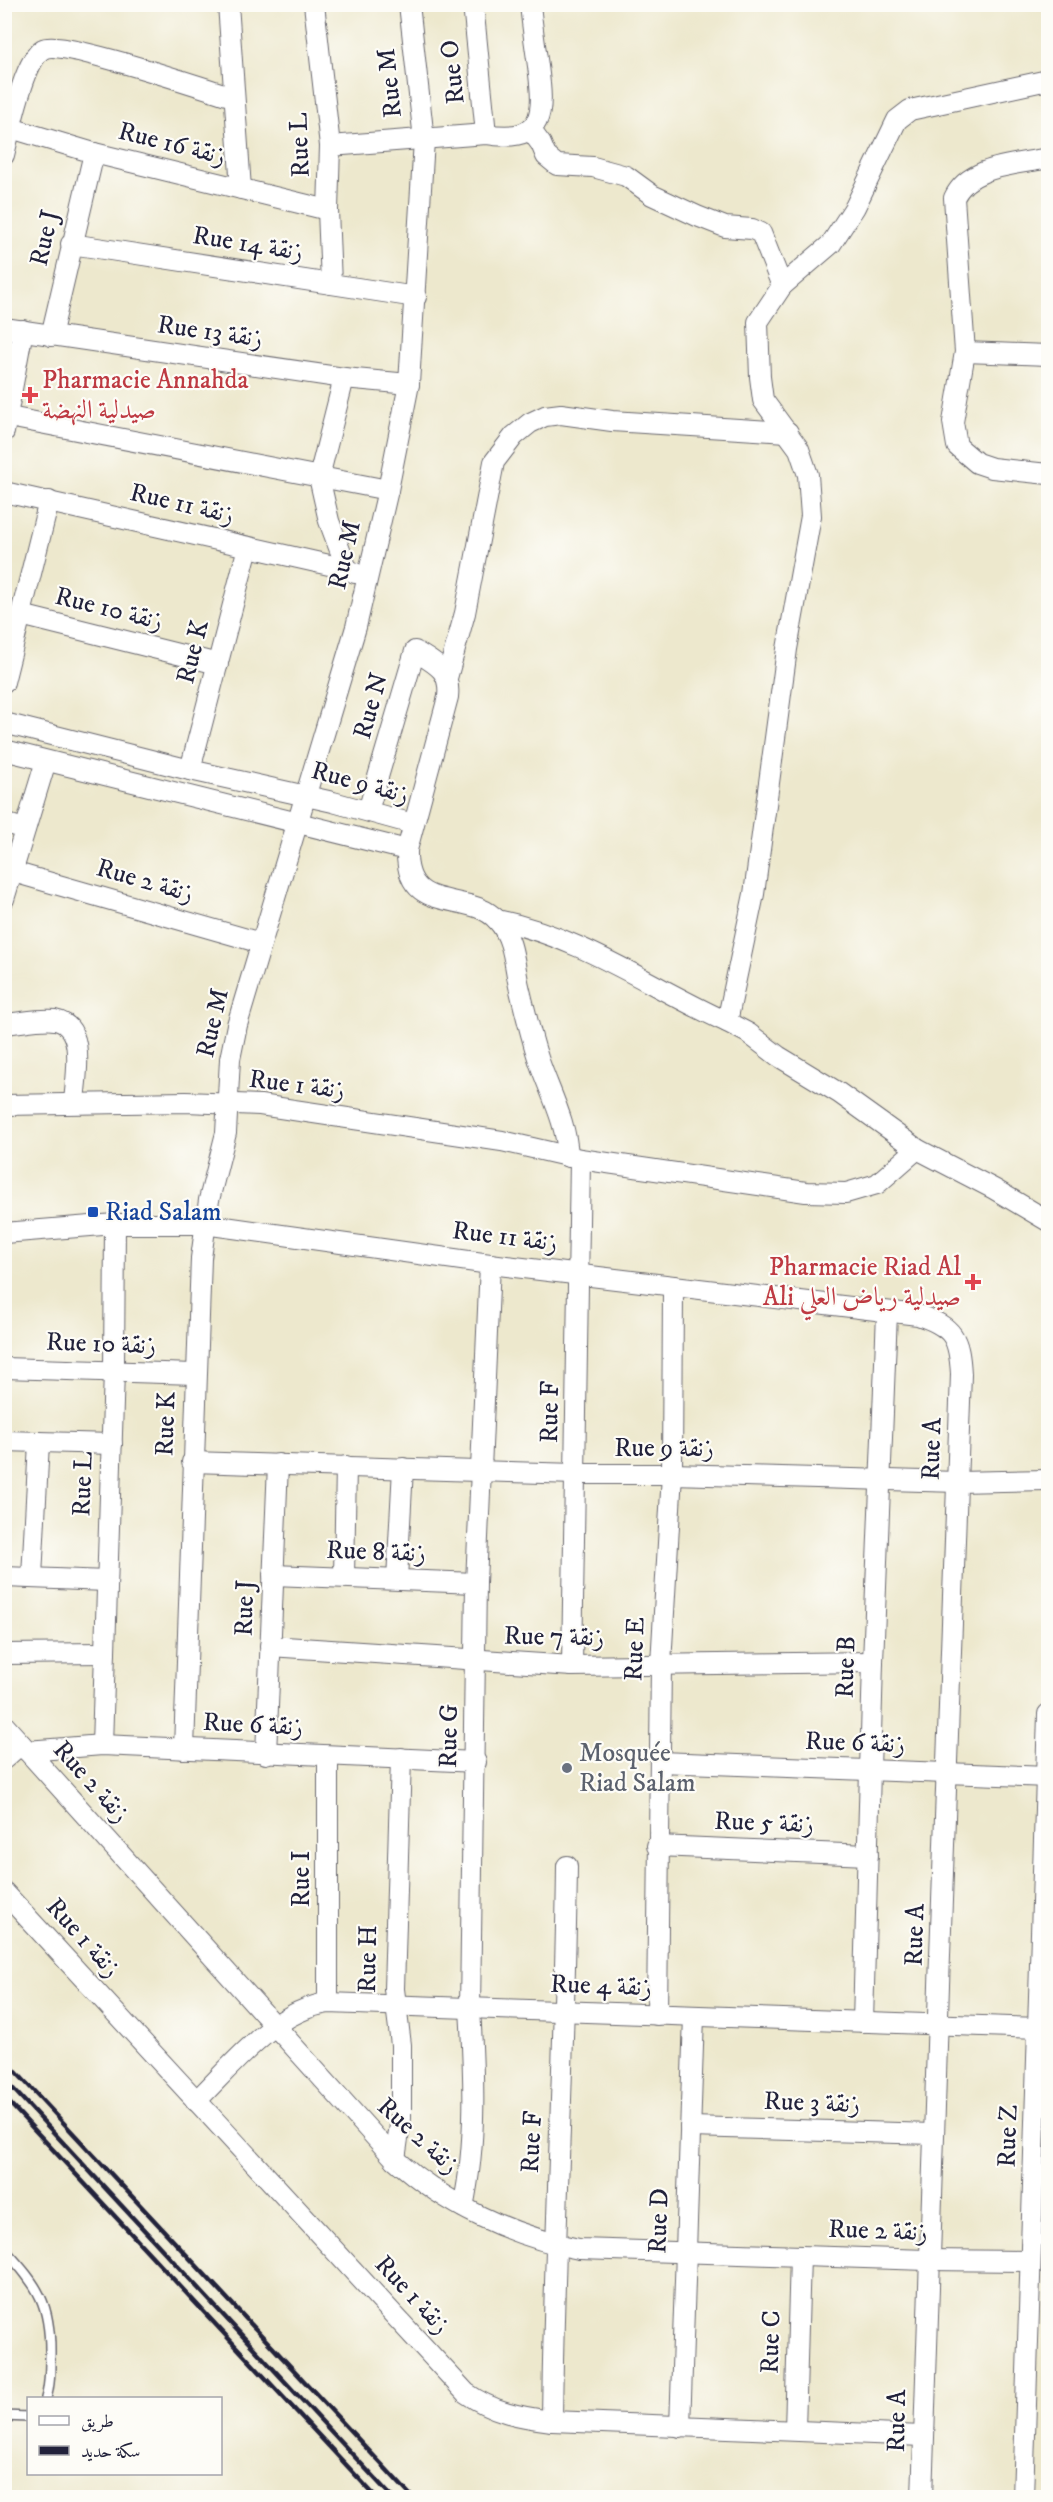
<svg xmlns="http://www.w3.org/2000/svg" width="1053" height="2502" font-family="'IM FELL DW Pica',Amiri,serif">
  <rect width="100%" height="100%" fill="#fdfcf7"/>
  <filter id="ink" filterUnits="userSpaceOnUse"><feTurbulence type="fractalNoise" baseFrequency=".0167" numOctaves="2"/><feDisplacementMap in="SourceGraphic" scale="12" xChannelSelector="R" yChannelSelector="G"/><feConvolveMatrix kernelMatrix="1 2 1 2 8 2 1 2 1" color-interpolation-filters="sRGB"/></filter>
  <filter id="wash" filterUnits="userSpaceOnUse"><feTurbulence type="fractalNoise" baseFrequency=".008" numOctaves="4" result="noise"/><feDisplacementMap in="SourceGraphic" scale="24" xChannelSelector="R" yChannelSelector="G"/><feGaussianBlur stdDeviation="1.35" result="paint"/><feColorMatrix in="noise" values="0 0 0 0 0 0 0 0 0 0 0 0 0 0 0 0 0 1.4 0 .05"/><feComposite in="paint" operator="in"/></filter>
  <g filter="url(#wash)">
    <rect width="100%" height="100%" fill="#ede8cd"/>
  </g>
  <g filter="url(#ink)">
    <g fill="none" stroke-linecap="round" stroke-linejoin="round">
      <g stroke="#69676e" stroke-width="12">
        <g id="lane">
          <path d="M4,2249C39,2287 51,2304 50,2357C50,2371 50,2385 46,2398"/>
          <polyline points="4,2416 28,2417"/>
        </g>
      </g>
      <g stroke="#69676e" stroke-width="22">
        <g id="street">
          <polyline points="228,4 241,189"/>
          <polyline points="314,4 330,146 328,210 331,284"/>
          <polyline points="473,4 486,134"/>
          <polyline points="4,126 94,153 328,210"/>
          <polyline points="530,129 541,144 546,156 557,165 593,167 626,176 652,195 697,216 725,227 752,229 761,233 782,286 758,322 760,377 763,400 799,449 808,475 811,516 787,649 754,894 727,1022 748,1033 778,1056 839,1093 917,1149 994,1189 1048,1221"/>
          <path d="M330,146L486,134C546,144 544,112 538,66C535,45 532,25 530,4"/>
          <path d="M4,155C10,132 23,61 43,49C61,39 206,89 233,97"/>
          <path d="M1048,158C1017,165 969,165 954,198L965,352L953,422L957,446L977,463L992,468L1048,474"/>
          <polyline points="71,244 416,297"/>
          <polyline points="782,286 831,244 855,207 897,120 910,110 1048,80"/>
          <polyline points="4,328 344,378 409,384"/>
          <polyline points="51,336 94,153"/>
          <polyline points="965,352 1048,355"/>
          <polyline points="344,378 319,477 329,521 347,569 355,573"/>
          <polyline points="9,417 388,490"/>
          <polyline points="4,432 23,330"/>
          <polyline points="4,492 347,569"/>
          <polyline points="21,615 218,664"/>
          <polyline points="447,678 465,613 494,462 514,436 530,423 545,416 561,414 612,421 788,432"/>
          <polyline points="4,682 49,501"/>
          <polyline points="4,723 190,770 333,802 413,824"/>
          <polyline points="4,750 407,850"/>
          <polyline points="190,770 248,547"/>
          <path d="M368,811L415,651C436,664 451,670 448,697L407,850C405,918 469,888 498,921C514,939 514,964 519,986C525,1011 531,1037 539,1061C550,1093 567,1123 568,1157"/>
          <polyline points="4,823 25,829"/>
          <polyline points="13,872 261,943"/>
          <polyline points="4,899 46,761"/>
          <path d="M497,920C584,938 648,986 727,1022"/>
          <path d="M4,1024C20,1023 40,1018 55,1020C88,1026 75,1080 74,1103"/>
          <polyline points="4,1105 186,1102 260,1105 502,1141 580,1159 806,1192 846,1193 877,1184 917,1149"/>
          <path d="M4,1233L115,1224H204L490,1264L918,1315C954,1327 959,1338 961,1374C949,1749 932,2123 922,2498"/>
          <polyline points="4,1368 195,1374"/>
          <polyline points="4,1441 112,1444"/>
          <polyline points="192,1462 576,1474 672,1474 958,1482 1048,1480"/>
          <polyline points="273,1575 476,1583"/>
          <polyline points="4,1577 107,1581"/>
          <polyline points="32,1577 39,1442"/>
          <polyline points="344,1577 346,1466"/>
          <polyline points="397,1579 403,1468"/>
          <polyline points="270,1646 572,1666 873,1662"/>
          <polyline points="4,1654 105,1653"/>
          <polyline points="572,1666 580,1159"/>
          <path d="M4,1725L395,2159C446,2205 511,2236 579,2249L927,2260L1030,2261"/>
          <polyline points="102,1745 114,1371 115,1224"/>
          <polyline points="184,1749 201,1258 209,1200 226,1133 230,1059 237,1025 356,627 388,490 409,384 424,140 409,4"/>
          <polyline points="27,1751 102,1745 476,1762"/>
          <polyline points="266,1754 278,1464"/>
          <polyline points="328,1756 328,2003"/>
          <polyline points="4,1759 21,1744"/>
          <polyline points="660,1762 1048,1777"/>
          <polyline points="657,1846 868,1855"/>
          <path d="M4,1892L466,2393C493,2412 520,2417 552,2421L923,2436"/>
          <polyline points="657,2015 661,1664 672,1474 673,1286"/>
          <polyline points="863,2022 873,1662 887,1313"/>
          <path d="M196,2101C233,2065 275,2010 328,2003L1040,2028"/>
          <polyline points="690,2127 933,2134"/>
          <polyline points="395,2159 401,2118 401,2045 394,1989 401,1758"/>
          <path d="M463,2207C477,2143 474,2074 470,2009L476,1583L490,1264"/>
          <path d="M552,2421C554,2236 565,2051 567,1866"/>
          <polyline points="680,2427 694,2016"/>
          <polyline points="795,2430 800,2256"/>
          <polyline points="1023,2498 1048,1714"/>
        </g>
      </g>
      <use href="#lane" stroke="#fff" stroke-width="9"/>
      <use href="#street" stroke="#fff" stroke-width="20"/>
      <g stroke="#22223b" stroke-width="4.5">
        <polyline points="4,2059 413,2498"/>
        <polyline points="4,2079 393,2498"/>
        <polyline points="4,2097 377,2498"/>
      </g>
    </g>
  </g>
  <g fill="#e0444e" stroke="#fdfcf7" stroke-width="2">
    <path d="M27 386h6v6h6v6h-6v6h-6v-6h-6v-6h6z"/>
    <path d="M970 1273h6v6h6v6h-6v6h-6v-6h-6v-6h6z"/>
  </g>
  <rect fill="#1a4fb4" stroke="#fdfcf7" stroke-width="2" x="87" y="1206" width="12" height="12" rx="3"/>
  <circle fill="#6b7280" stroke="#fdfcf7" stroke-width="2" cx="567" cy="1768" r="6"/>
  <g text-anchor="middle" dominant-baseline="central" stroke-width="4.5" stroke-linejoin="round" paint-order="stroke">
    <g font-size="26" fill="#22223b" stroke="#fdfcf7">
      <text transform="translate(453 72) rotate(-96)">Rue O</text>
      <text transform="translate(390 83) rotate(-96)">Rue M</text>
      <text transform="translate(172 144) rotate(14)">Rue 16 زنقة</text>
      <text transform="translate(300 145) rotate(-92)">Rue L</text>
      <text transform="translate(45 238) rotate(-77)">Rue J</text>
      <text transform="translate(248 244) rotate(9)">Rue 14 زنقة</text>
      <text transform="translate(210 332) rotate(8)">Rue 13 زنقة</text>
      <text transform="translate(182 504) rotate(13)">Rue 11 زنقة</text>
      <text transform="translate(345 555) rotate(-77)">Rue M</text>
      <text transform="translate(109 609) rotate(14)">Rue 10 زنقة</text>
      <text transform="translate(193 652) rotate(-76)">Rue K</text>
      <text transform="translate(371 706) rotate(-74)">Rue N</text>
      <text transform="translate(360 783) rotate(15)">Rue 9 زنقة</text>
      <text transform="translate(145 881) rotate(16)">Rue 2 زنقة</text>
      <text transform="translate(213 1023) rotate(-77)">Rue M</text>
      <text transform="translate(297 1085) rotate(7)">Rue 1 زنقة</text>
      <text transform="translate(505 1237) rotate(7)">Rue 11 زنقة</text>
      <text transform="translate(101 1344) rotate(2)">Rue 10 زنقة</text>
      <text transform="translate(550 1412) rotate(-89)">Rue F</text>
      <text transform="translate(166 1424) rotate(-88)">Rue K</text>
      <text x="664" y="1448">Rue 9 زنقة</text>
      <text transform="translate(932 1449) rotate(-88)">Rue A</text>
      <text transform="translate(83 1484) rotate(-88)">Rue L</text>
      <text transform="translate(376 1552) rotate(2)">Rue 8 زنقة</text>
      <text transform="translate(245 1608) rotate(-88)">Rue J</text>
      <text transform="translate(554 1637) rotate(1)">Rue 7 زنقة</text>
      <text transform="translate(635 1649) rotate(-88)">Rue E</text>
      <text transform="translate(846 1667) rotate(-88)">Rue B</text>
      <text transform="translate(253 1725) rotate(3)">Rue 6 زنقة</text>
      <text transform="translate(449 1736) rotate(-89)">Rue G</text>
      <text transform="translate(855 1743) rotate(2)">Rue 6 زنقة</text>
      <text transform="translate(91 1782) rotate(48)">Rue 2 زنقة</text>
      <text transform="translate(764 1823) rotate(2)">Rue 5 زنقة</text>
      <text transform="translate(301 1879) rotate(-90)">Rue I</text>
      <text transform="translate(915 1935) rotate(-88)">Rue A</text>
      <text transform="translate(83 1938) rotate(48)">Rue 1 زنقة</text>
      <text transform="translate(368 1959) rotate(-89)">Rue H</text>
      <text transform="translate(601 1986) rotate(2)">Rue 4 زنقة</text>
      <text transform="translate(812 2103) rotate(2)">Rue 3 زنقة</text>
      <text transform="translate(418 2136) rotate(42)">Rue 2 زنقة</text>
      <text transform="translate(1008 2136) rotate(-88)">Rue Z</text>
      <text transform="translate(532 2142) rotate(-87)">Rue F</text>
      <text transform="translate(659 2221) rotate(-88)">Rue D</text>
      <text transform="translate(878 2231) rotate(2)">Rue 2 زنقة</text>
      <text transform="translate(412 2295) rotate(47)">Rue 1 زنقة</text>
      <text transform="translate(771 2342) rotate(-88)">Rue C</text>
      <text transform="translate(897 2421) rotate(-89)">Rue A</text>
    </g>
    <g font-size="26" fill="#be3a42" stroke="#fdfcf7" text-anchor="start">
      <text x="42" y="380">Pharmacie Annahda<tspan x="42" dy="30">صيدلية النهضة</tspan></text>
      <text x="961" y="1267" text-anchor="end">Pharmacie Riad Al<tspan x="961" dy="30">Ali صيدلية رياض العلي</tspan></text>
    </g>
    <g font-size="26" fill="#164399" stroke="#fdfcf7" text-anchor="start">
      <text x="105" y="1212">Riad Salam</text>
    </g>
    <g font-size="26" fill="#5b616d" stroke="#fdfcf7" text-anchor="start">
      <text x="579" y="1753">Mosquée<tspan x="579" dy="30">Riad Salam</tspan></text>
    </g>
  </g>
  <rect width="1053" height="2502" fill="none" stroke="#fdfcf7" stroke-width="24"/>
  <rect x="27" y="2397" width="195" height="78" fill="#fdfcf7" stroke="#a5a5ac" stroke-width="1.5"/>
  <rect x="39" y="2416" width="30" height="9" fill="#ffffff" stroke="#a5a5ac" stroke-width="1.5"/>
  <text x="81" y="2427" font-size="18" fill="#22223b">طريق</text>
  <rect x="39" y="2446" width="30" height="9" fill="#22223b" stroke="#a5a5ac" stroke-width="1.5"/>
  <text x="81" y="2457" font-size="18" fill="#22223b">سكة حديد</text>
</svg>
